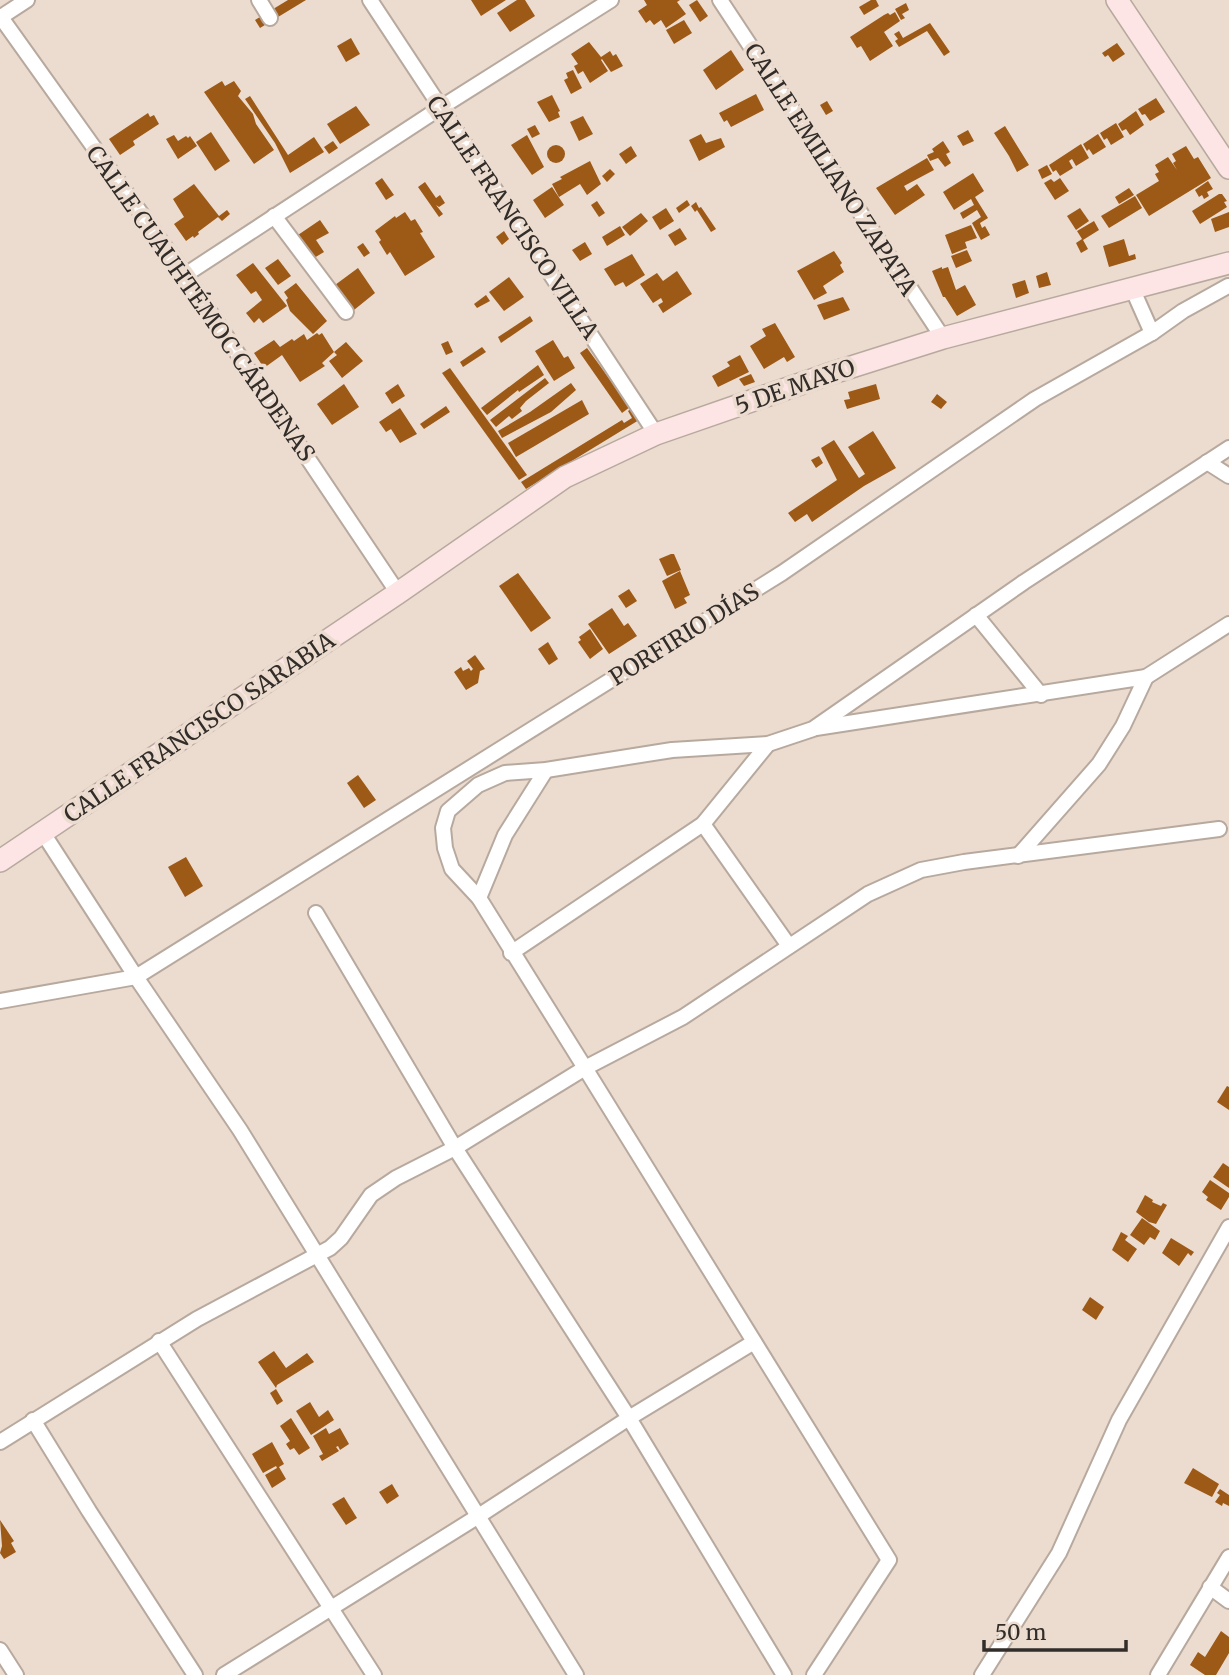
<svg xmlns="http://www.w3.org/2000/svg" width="1229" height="1675" font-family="Merriweather,serif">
  <rect width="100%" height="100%" fill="#ecdcd0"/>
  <g fill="#9d5916">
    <polygon points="288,0 306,0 260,28 255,20"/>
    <polygon points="471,0 506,0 481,16"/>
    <polygon points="517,0 525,0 535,16 510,32 497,13"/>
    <polygon points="644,0 680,0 677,2 686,14 666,28 661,20 654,25 650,20 646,23 638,11 647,5"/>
    <polygon points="697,0 708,16 700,22 689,5"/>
    <polygon points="871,0 876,0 879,6 864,15 859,7"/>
    <polygon points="906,3 909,10 902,14 905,18 901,20 895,9"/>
    <polygon points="895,12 900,21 884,32 893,46 870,61 861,46 857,48 850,37 884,15 888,13 890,15"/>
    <polygon points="684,20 692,33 674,44 666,30"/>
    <polygon points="930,23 950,52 944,56 927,31 899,47 895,41 898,39 894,34 899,31 903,38"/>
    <polygon points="351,38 360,54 346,62 337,46"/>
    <polygon points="589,42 601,57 610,51 613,56 616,54 623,66 611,72 602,59 601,60 608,71 590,83 583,71 578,74 574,66 578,64 571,54"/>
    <polygon points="1117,43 1125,54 1113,62 1108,55 1105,57 1102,53"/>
    <polygon points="731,50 744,70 716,90 703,70"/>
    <polygon points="573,70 582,88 571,94 564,80 568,78 566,73"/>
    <polygon points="222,81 225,86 234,81 241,91 238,96 253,114 256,124 274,150 254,164 204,92"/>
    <polygon points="756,94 764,110 731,127 727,120 724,122 719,113"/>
    <polygon points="552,95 560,111 558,112 560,117 549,122 537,102"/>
    <polygon points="250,96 288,155 314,137 324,152 290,173 275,143 245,99"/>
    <polygon points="1156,98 1165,112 1150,121 1145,114 1142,115 1138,109"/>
    <polygon points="827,101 833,111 826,115 820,105"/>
    <polygon points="356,106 370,125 340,144 327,124"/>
    <polygon points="1136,111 1144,125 1130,135 1126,129 1122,131 1118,124"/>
    <polygon points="148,113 150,117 154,115 159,124 133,141 135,145 120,155 109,139"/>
    <polygon points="583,116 593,134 579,141 570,122"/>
    <polygon points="1116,123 1124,137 1111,145 1107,138 1104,140 1100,133"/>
    <polygon points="535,125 540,134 532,138 527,129"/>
    <polygon points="1005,126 1029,165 1017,172 1009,156 994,133"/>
    <polygon points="968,130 974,141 963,146 957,136"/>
    <polygon points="211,132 230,161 215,171 196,142"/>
    <polygon points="701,134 706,143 721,138 725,147 699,161 689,140"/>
    <polygon points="1098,134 1106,147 1093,155 1089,149 1087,151 1083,144"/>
    <polygon points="174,135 178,141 186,136 188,138 190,136 197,146 178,159 166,139"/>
    <polygon points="527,135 544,167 532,175 511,145"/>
    <polygon points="333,141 338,148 329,154 324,147"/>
    <polygon points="943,141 950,152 946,154 951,163 945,167 938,158 930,161 927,155 934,152 932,149"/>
    <polygon points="1081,144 1089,158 1076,166 1072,159 1069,161 1073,168 1060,176 1056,170 1053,172 1049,165"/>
    <circle cx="556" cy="154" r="9"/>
    <polygon points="631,146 637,156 626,164 619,154"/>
    <polygon points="1186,146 1194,159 1198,157 1211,178 1149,216 1136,195 1159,181 1155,174 1159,172 1155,165 1168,157 1177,170 1173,163 1176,161 1172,154"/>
    <polygon points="927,158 934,170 904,186 907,191 917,184 925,195 895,215 876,188"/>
    <polygon points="590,161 601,184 587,195 580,184 559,197 552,184 562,179 560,177"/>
    <polygon points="1047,165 1052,174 1042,179 1038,170"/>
    <polygon points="610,169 615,174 607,182 602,176"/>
    <polygon points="973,173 984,191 975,197 988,218 980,223 982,228 985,226 990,235 981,240 972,223 981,217 977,210 963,219 960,213 974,205 971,199 954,210 943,192"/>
    <polygon points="382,178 394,195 386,200 375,183"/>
    <polygon points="1060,178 1069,191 1055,200 1044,183 1051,179 1054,182"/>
    <polygon points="1208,181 1213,189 1207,192 1209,196 1204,199 1202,195 1199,197 1195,190"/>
    <polygon points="425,182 436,198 440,195 445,203 439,207 436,205 443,214 439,217 418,187"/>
    <polygon points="194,184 219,216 227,210 230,214 222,221 218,217 198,232 199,234 194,238 193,236 186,241 174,224 184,217 173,199"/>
    <polygon points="552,187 564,205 545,218 533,200"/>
    <polygon points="1129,188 1134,195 1119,204 1115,197"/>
    <polygon points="1219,194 1222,194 1227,201 1224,202 1227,207 1200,224 1192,211"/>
    <polygon points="1135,196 1142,208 1109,228 1101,216"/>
    <polygon points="687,200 690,205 679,213 676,208"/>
    <polygon points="597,201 605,213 599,217 591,205"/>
    <polygon points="696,202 699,208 701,207 716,229 711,232 697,210 695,212 691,206"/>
    <polygon points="666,208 674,221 660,230 652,217"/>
    <polygon points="1080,208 1089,221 1076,230 1067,216"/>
    <polygon points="405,212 411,221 415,219 423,232 420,233 435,257 405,276 390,252 387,255 379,242 381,240 375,231 395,216 396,218"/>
    <polygon points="1229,212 1229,227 1215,232 1211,219"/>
    <polygon points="641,213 648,221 630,236 622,227"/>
    <polygon points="320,220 329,233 316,240 324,252 314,258 298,235"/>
    <polygon points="1094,221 1099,230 1083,240 1088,249 1081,253 1076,243 1082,239 1077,231"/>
    <polygon points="971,225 977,238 965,242 967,248 952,254 945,235"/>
    <polygon points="620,226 625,235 607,246 602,237"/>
    <polygon points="680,228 687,239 675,246 668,235"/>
    <polygon points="504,231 509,239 502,245 496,237"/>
    <polygon points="1124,239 1129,256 1135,254 1136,259 1109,267 1103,246"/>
    <polygon points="585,242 592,254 580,261 572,250"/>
    <polygon points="363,243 370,253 364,257 357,247"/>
    <polygon points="967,250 972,261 956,268 951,256"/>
    <polygon points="834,251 842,263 840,265 844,272 823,286 827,293 814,300 797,271"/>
    <polygon points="632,254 645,275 626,287 623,282 615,286 604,269"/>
    <polygon points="278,259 291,276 278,285 265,268"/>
    <polygon points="253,263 287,306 263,323 259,318 254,323 246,313 262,300 256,291 251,294 236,275"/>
    <polygon points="942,267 942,269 948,267 956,290 965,285 976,305 957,316 945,297 943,297 932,271"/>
    <polygon points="358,268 375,293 354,310 335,285"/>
    <polygon points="677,271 692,294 663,313 658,305 663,302 661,298 653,303 640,284 657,273 663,281"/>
    <polygon points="1047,272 1051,285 1039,288 1036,276"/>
    <polygon points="509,277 524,297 504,311 489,292"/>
    <polygon points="1025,280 1029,293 1016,298 1012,284"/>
    <polygon points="296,283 327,321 313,334 290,311 286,300 288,298 284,292"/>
    <polygon points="486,295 490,301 477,308 474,304"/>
    <polygon points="843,297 850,310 824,320 817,305"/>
    <polygon points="530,316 533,321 501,343 498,337"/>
    <polygon points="775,323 795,357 787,362 784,357 764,369 750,346 766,336 762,329"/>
    <polygon points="317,333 319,335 322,333 334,352 322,363 325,366 300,382 282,355 264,368 254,353 274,340 280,347 292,339 294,341 304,334 307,340"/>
    <polygon points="553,340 564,358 568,356 575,368 554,381 535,351"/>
    <polygon points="448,341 453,352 446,355 441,344"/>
    <polygon points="346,342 363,361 342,378 329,361 337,355 334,352"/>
    <polygon points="482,347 486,352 463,367 460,362"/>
    <polygon points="587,348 630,407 622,413 580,353"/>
    <polygon points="740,355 749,372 718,387 712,376 730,366 727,362"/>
    <polygon points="538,365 544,375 519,392 518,390 487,415 481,408"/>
    <polygon points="450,368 527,475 519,480 442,373"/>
    <polygon points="751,374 755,382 744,386 739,379"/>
    <polygon points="545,378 549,383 526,401 520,408 522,411 512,419 509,416 496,427 490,420"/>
    <polygon points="571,383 576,390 551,412 502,438 498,431 530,412"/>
    <polygon points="344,384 359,407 332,425 317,404"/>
    <polygon points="398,384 405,396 392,404 385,393"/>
    <polygon points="876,384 880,399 847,409 844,400 850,399 848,392"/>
    <polygon points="937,394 947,402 941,409 931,402"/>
    <polygon points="582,400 589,414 516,457 508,443"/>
    <polygon points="446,406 450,412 424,429 420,424"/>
    <polygon points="400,408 417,434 400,443 391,429 386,432 379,422"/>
    <polygon points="631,409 639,420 526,489 521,482 622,420 624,423 632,418 628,411"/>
    <polygon points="873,431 896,468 864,486 812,522 807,514 795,522 788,513 837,480 821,448 834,440 859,478 865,474 848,447"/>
    <polygon points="819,456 823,463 816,468 811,460"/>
    <polygon points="671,554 674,554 681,570 667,576 659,559"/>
    <polygon points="680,571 690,595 684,598 687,603 675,609 662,581"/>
    <polygon points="518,573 551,618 531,632 499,586"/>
    <polygon points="629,589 637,601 626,608 618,596"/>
    <polygon points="612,608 624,626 628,623 637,636 609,654 588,624"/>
    <polygon points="590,629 603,649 590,659 578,642 581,640 579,637"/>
    <polygon points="548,642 558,659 549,665 538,649"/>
    <polygon points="475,655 485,669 480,671 478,683 466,690 454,672 461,667 463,671 469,668 471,671 473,669 467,661"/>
    <polygon points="358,775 376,800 364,808 347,783"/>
    <polygon points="186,857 203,886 185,897 168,867"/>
    <polygon points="1227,1086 1229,1087 1229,1110 1217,1102"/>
    <polygon points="1223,1163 1229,1167 1229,1188 1213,1177"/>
    <polygon points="1210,1180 1229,1193 1229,1197 1221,1210 1206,1200 1208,1197 1202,1192"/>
    <polygon points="1145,1195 1153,1200 1152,1202 1161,1206 1163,1203 1167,1205 1156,1224 1149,1222 1136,1212"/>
    <polygon points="1142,1218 1160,1231 1155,1240 1150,1237 1144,1245 1130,1235"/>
    <polygon points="1121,1232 1128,1236 1125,1240 1137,1249 1128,1262 1112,1250"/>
    <polygon points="1171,1238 1194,1252 1191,1256 1188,1253 1179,1266 1162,1253"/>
    <polygon points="1090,1297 1104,1307 1096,1320 1082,1310"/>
    <polygon points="274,1351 286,1368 307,1353 314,1362 277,1385 276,1388 258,1362"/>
    <polygon points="276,1389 283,1401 277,1405 270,1393"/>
    <polygon points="310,1402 319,1417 328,1410 334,1420 311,1435 296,1411"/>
    <polygon points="291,1418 310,1448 299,1455 294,1448 290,1450 286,1444 290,1441 280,1426"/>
    <polygon points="326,1428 329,1434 340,1428 349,1444 340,1450 338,1446 336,1447 339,1451 322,1461 319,1456 323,1454 313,1436"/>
    <polygon points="272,1442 284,1464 279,1467 286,1479 272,1488 265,1475 277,1468 276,1466 263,1473 252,1454"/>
    <polygon points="1193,1468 1219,1484 1212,1497 1184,1483"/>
    <polygon points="392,1484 399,1496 387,1504 379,1492"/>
    <polygon points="1220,1489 1229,1495 1229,1506 1223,1503 1222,1506 1215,1502 1220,1495 1217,1493"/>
    <polygon points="344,1497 357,1518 346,1525 332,1504"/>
    <polygon points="0,1520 14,1541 11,1543 16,1552 4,1559 0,1553 2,1546"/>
    <polygon points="1221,1631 1229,1637 1229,1653 1216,1675 1205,1675 1190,1665 1198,1652 1205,1657"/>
  </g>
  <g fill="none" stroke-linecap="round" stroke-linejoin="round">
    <g stroke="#b8a99e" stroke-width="18">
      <g id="street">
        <polyline points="259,0 270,18"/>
        <polyline points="370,0 656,434"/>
        <polyline points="720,0 943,338"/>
        <polyline points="0,16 185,275 398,593"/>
        <polyline points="1,17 27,0"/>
        <polyline points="274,216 346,312"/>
        <polyline points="185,275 440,108 611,0"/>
        <polyline points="1132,288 1152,333"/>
        <polyline points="1207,462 1229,476"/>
        <polyline points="976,615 1041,695"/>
        <polyline points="1146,677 1229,624"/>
        <polyline points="816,728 1146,677 1123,726 1099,764 1018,856"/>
        <polyline points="703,824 789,946"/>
        <polyline points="43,833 136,977 240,1130 576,1675"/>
        <polyline points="479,898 505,835 546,770"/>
        <polyline points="511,953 703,824 768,744"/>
        <polyline points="0,1001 136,977 782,573 1035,399 1152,333 1183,311 1228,286"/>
        <polyline points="159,1341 374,1675"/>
        <polyline points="754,1342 629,1418 784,1675"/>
        <polyline points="33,1420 89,1511 195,1675"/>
        <polyline points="0,1442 197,1319 330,1248 341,1238 371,1195 396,1178 455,1148 585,1068 479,898 452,869 445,848 443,828 448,811 478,785 505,773 546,770 672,750 768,744 813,729 1024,582 1229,448"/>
        <polyline points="1210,1587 1229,1601"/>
        <polyline points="0,1650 16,1675"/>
        <polyline points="224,1675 477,1517 629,1418 455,1148 316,913"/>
        <polyline points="814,1675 889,1560 585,1068 683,1017 868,894 921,870 964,862 1219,829"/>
        <polyline points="982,1675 1059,1553 1119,1420 1229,1227"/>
        <polyline points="1158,1675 1229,1557"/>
      </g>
    </g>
    <g stroke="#b8a99e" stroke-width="24">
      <g id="secondary">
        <polyline points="1117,0 1229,168"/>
        <polyline points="0,861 398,593 565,477 656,434 826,375 943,338 1229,263"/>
      </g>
    </g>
    <use href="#street" stroke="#fff" stroke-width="14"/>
    <use href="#secondary" stroke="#fce5e4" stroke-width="21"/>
  </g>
  <g text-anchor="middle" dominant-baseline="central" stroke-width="7" stroke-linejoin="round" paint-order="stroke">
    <g font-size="23" fill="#322d28" stroke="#ecdcd0">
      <text transform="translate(831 169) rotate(57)">CALLE EMILIANO ZAPATA</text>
      <text transform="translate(513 217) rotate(56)">CALLE FRANCISCO VILLA</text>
      <text transform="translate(201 303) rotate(55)">CALLE CUAUHTÉMOC CÁRDENAS</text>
      <text transform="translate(795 386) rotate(-19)">5 DE MAYO</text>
      <text transform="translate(684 634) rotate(-32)">PORFIRIO DÍAS</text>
      <text transform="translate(199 727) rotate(-34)">CALLE FRANCISCO SARABIA</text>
    </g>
  </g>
  <path d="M984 1640v10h142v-10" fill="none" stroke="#322d28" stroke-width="3.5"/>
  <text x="995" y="1640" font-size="21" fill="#322d28" stroke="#ecdcd0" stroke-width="5" paint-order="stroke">50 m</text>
</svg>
